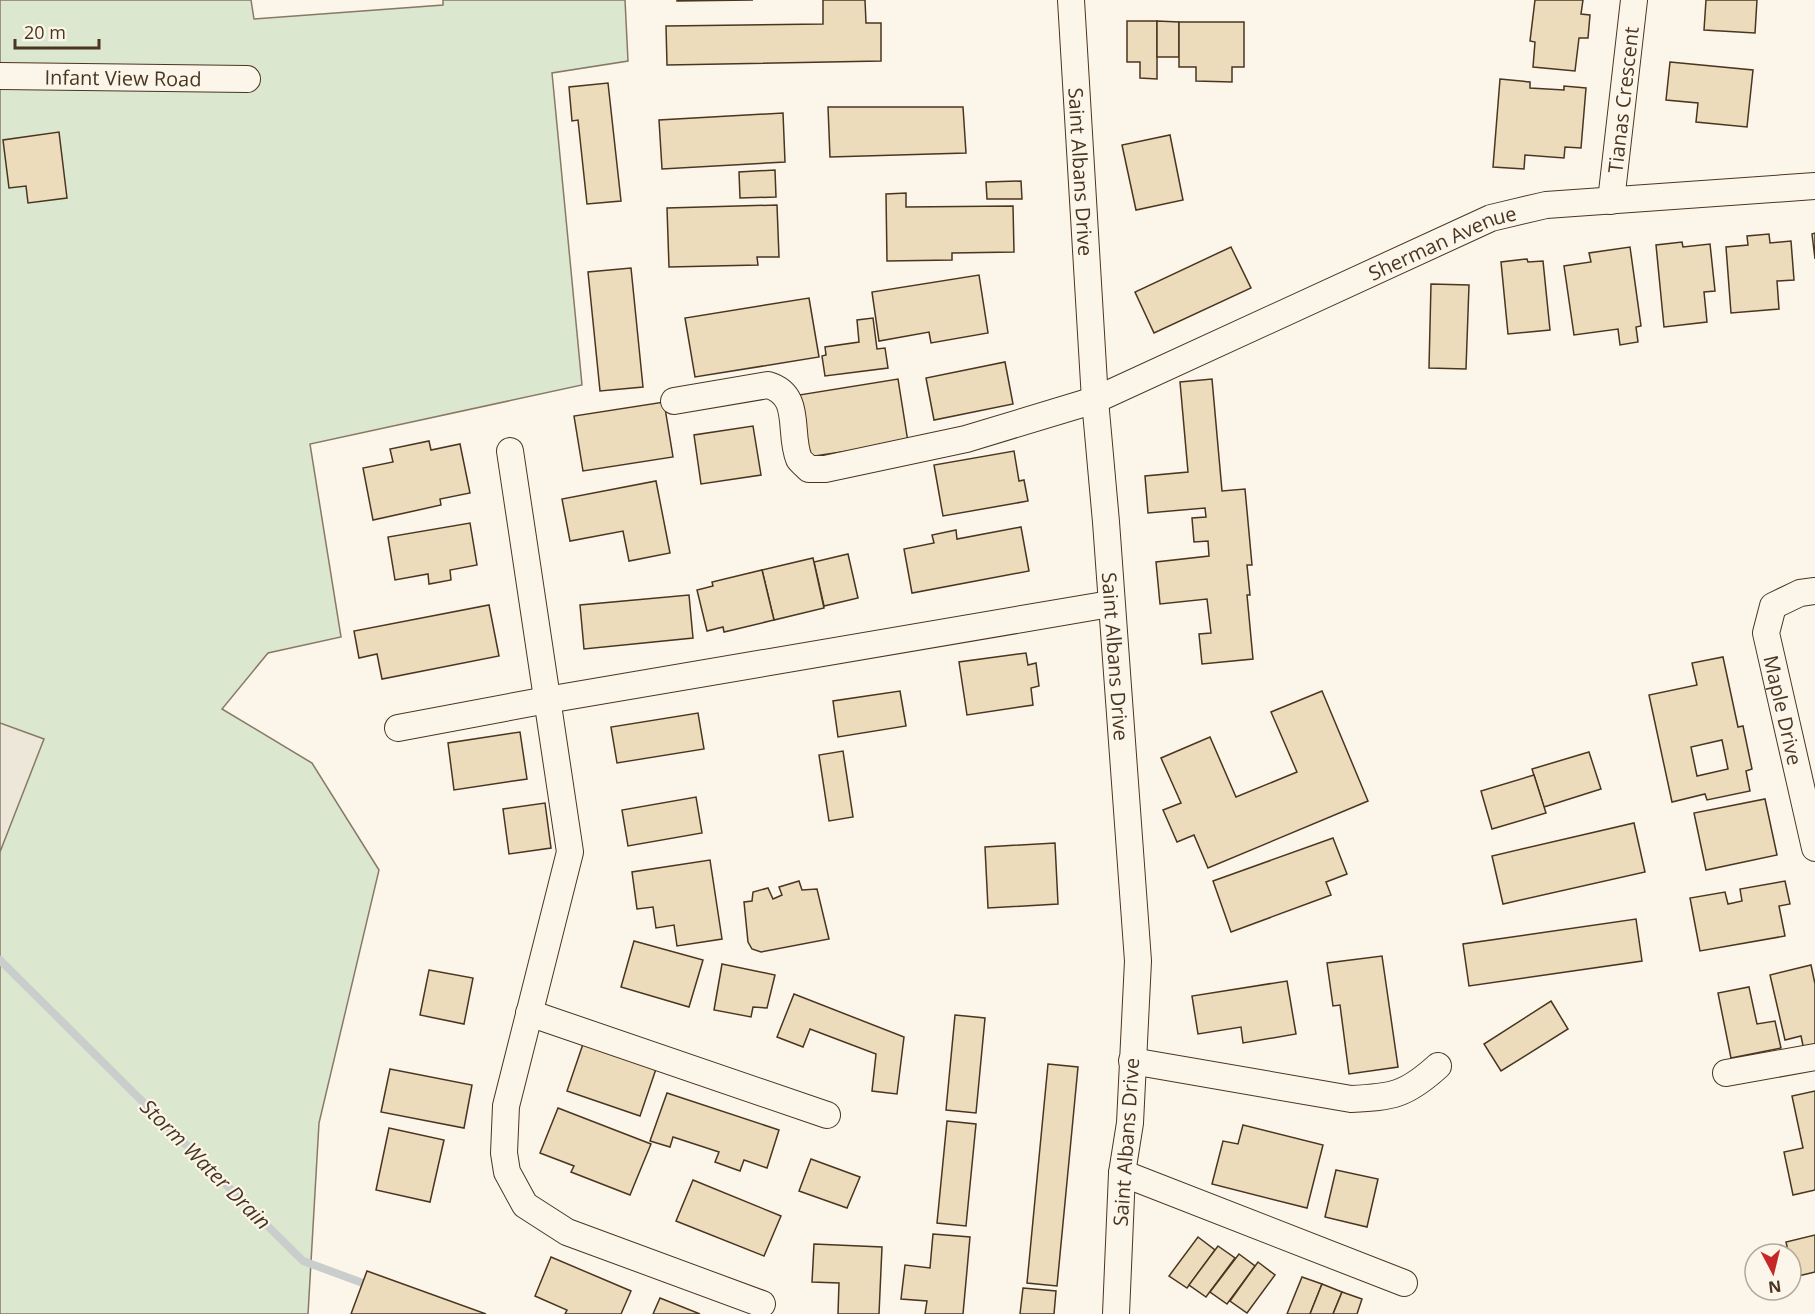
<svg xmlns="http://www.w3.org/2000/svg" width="1815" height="1314" font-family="'Open Sans',sans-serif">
  <rect width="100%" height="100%" fill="#fbf6e9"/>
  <polygon fill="#dce7d0" stroke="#887966" stroke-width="1.5" points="0,0 251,0 254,19 443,5 443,0 625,0 628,61 552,73 582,385 310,444 341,637 268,653 222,709 312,763 379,870 319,1123 308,1314 0,1314"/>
  <polygon fill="#ede7d9" stroke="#887966" stroke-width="1.5" points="0,723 44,739 0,852"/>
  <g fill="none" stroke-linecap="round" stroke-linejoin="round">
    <polyline stroke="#c9cecd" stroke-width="8" points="0,960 303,1261 371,1286"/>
  </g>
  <g fill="#ecdcbc" stroke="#4a3520" stroke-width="1.5" fill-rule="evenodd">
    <polygon points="677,0 753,0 677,1"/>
    <polygon points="823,0 865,0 866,23 881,23 881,61 667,65 666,26 823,24"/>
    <polygon points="1535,0 1583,0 1581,14 1590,15 1588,38 1579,38 1575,71 1533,67 1535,42 1530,41"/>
    <polygon points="1706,0 1757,0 1755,33 1704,30"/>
    <polygon points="1127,21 1157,21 1157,79 1140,78 1140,62 1127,62"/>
    <polygon points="1157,21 1179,22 1179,57 1157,57"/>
    <polygon points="1179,22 1244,22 1244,67 1232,67 1232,82 1196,81 1196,67 1179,67"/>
    <polygon points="1670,62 1753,70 1747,127 1696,122 1698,103 1666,100"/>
    <polygon points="1500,79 1530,82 1530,88 1564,90 1564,86 1586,88 1581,148 1565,147 1564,158 1525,155 1524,169 1493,167"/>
    <polygon points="608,83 621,201 587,204 578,120 572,121 569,87"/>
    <polygon points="828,107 963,107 966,153 830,157"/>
    <polygon points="783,113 785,162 662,169 659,120"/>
    <polygon points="59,132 67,198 28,203 26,186 9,188 3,140"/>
    <polygon points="1170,135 1183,200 1136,210 1122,145"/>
    <polygon points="775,170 776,197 740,198 739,172"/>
    <polygon points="1021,181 1022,199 987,199 986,182"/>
    <polygon points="906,193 906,207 1013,206 1014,252 952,253 952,260 887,261 886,194"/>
    <polygon points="777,205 779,257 757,257 758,265 669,267 667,208"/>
    <polygon points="1815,233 1815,259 1812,234"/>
    <polygon points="1769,234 1770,243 1791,241 1794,280 1777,281 1779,309 1731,313 1726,247 1748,245 1747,236"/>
    <polygon points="1682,242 1683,247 1710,244 1715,291 1704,292 1707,322 1664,327 1656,245"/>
    <polygon points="1231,247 1251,288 1154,333 1135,292"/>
    <polygon points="1630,247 1641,326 1636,327 1638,342 1620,345 1618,329 1574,335 1564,266 1591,262 1589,253"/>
    <polygon points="1527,259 1528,262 1543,261 1550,330 1508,334 1501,262"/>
    <polygon points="631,268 643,387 600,391 588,272"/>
    <polygon points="979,275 988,333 931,343 929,332 879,341 872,292"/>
    <polygon points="1431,284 1469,285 1466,369 1429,368"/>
    <polygon points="809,298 819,357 695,377 685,318"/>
    <polygon points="873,318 877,349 885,348 888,368 825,376 822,356 826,355 825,347 859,342 857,320"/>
    <polygon points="1005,362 1013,404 934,420 926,378"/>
    <polygon points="898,379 908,442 808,457 799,395"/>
    <polygon points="1212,379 1222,491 1245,489 1252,565 1247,565 1250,595 1247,595 1253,659 1202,664 1199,634 1211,633 1207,599 1160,604 1156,562 1209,556 1208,541 1194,542 1192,518 1206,517 1205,508 1148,513 1145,476 1188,472 1180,382"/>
    <polygon points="664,402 673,457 583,471 574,416"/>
    <polygon points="753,426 761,475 701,484 694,435"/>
    <polygon points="429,441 431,450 460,444 470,493 440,499 441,505 373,520 363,468 393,462 390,449"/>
    <polygon points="1014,451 1019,481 1024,480 1028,501 943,516 934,465"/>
    <polygon points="656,481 670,553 629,561 623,531 570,541 562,499"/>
    <polygon points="470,523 477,565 450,570 451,580 429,584 428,574 395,580 388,537"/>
    <polygon points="1021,527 1029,571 912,593 904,549 934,543 932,535 956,530 957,539"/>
    <polygon points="848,554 858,598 824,606 814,562"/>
    <polygon points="813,558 824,608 774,620 762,570"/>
    <polygon points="762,570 774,620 724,632 723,627 707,631 697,590 713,586 712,582"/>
    <polygon points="689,595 693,638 584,649 580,605"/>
    <polygon points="489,605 499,656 382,679 377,654 359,658 354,631"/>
    <polygon points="1026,653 1028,665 1036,663 1039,686 1031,688 1033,705 967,715 959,662"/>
    <path d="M1723,657L1738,727L1743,726L1752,769L1746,771L1750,791L1707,800L1705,794L1672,802L1649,695L1697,685L1692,663ZM1722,740L1728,769L1697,776L1691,747Z"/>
    <polygon points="900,691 906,726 838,737 833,701"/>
    <polygon points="1322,691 1368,801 1208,868 1194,835 1177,842 1163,810 1181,803 1161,758 1210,737 1236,797 1297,772 1271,712"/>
    <polygon points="698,713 704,749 617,763 611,727"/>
    <polygon points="520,732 527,779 454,790 448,743"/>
    <polygon points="843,751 853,817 829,821 819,755"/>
    <polygon points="1589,752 1601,789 1544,807 1532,769"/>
    <polygon points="1534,775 1546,813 1492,829 1481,791"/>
    <polygon points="696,797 702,833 628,846 622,810"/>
    <polygon points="1765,799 1777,855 1706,870 1694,813"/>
    <polygon points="545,803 551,848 509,854 503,809"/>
    <polygon points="1634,823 1645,872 1503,904 1492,856"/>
    <polygon points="1333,838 1347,874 1326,882 1331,895 1231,932 1213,881"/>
    <polygon points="1055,843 1058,904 988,908 985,847"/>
    <polygon points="710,860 722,939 677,946 674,925 656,928 653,907 637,909 632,872"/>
    <polygon points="799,881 802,890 817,889 829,939 761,952 752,949 748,942 744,902 752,901 753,892 768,888 773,899 782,895 779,887"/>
    <polygon points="1785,881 1790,904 1779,906 1785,936 1700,951 1690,898 1725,892 1728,904 1742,901 1740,889"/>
    <polygon points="1636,919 1642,961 1469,986 1463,944"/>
    <polygon points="634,941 703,960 689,1007 621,987"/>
    <polygon points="1382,956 1398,1067 1349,1074 1340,1005 1333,1006 1327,963"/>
    <polygon points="722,964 775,975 767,1008 753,1007 751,1017 714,1010"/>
    <polygon points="1811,965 1815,984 1815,1053 1805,1055 1801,1036 1785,1040 1770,975"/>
    <polygon points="429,970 473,978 464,1024 420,1015"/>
    <polygon points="1287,981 1296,1034 1243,1043 1241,1027 1198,1034 1192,996"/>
    <polygon points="1749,987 1757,1024 1775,1021 1781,1048 1731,1058 1718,993"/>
    <polygon points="794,994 904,1037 897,1094 872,1091 876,1054 810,1029 803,1047 777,1037"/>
    <polygon points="1551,1001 1568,1029 1501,1071 1484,1044"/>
    <polygon points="955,1015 985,1018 976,1113 946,1110"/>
    <polygon points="583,1044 656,1069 640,1116 567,1091"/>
    <polygon points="1048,1064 1078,1067 1057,1286 1027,1283"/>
    <polygon points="390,1069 472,1085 464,1128 381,1112"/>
    <polygon points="1815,1091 1815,1190 1793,1195 1784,1152 1803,1148 1792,1096"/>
    <polygon points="667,1093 779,1130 767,1168 744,1160 740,1171 715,1162 719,1152 673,1137 670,1147 650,1141"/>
    <polygon points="558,1108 651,1144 630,1195 571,1172 574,1166 540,1153"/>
    <polygon points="947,1121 976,1124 966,1226 937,1223"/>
    <polygon points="1243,1125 1323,1145 1307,1208 1212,1184 1223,1141 1238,1144"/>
    <polygon points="389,1128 444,1140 430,1202 376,1190"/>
    <polygon points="811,1159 860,1177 847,1208 799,1191"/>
    <polygon points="1336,1170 1378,1179 1367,1227 1325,1217"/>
    <polygon points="693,1180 781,1216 764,1256 676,1221"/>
    <polygon points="933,1234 970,1237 963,1314 925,1314 927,1301 901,1299 905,1265 930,1268"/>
    <polygon points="1815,1235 1815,1272 1794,1277 1786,1242"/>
    <polygon points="1198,1237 1215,1250 1187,1288 1169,1276"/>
    <polygon points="814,1244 882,1247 879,1314 838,1314 839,1283 812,1282"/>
    <polygon points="1218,1246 1235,1258 1206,1297 1189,1285"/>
    <polygon points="1239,1254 1255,1266 1227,1304 1210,1292"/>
    <polygon points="551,1257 631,1291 621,1314 565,1314 567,1310 535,1296"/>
    <polygon points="1258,1262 1275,1275 1247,1313 1230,1301"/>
    <polygon points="367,1271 486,1314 351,1314"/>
    <polygon points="1302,1277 1322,1284 1310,1314 1287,1314"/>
    <polygon points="1322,1284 1342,1292 1333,1314 1310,1314"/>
    <polygon points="1023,1288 1056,1291 1054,1314 1020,1314"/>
    <polygon points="1342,1292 1362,1299 1357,1314 1333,1314"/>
    <polygon points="660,1298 700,1314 653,1314"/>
  </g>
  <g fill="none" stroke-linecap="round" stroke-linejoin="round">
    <g stroke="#4a3520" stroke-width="28">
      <g id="minor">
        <path id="s1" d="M1071,0L1095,400L1106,522L1138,961L1130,1123L1122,1173L1116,1314"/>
        <path id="s2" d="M0,76L247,79"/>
        <path id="s3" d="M1611,201L1634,0"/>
        <path id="s4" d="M674,401L768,385C803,395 788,433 799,459C801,462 806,466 809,469H825L966,439L1095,400L1491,218L1546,205L1815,186"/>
        <polyline points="510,451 570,852 506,1106 504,1153 507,1172 525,1205 567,1232 762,1304"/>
        <path id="s5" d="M1815,591L1800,593L1773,606L1766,633L1815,848"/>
        <polyline points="398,728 547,700 1110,604"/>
        <polyline points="529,1013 827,1115"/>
        <path d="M1132,1061L1351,1099C1393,1097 1406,1095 1438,1066"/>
        <polyline points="1726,1073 1815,1057"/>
        <polyline points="1122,1173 1404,1283"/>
      </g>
    </g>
    <use href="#minor" stroke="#fbf6e9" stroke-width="26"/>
  </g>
  <g text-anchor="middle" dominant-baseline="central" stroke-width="4.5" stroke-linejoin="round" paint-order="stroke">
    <g font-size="20" fill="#4a3520" stroke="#fbf6e9">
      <text stroke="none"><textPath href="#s2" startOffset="123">Infant View Road</textPath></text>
      <text stroke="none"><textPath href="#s3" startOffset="102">Tianas Crescent</textPath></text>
      <text stroke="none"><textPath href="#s1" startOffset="172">Saint Albans Drive</textPath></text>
      <text stroke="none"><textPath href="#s4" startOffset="872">Sherman Avenue</textPath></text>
      <text stroke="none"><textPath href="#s1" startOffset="658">Saint Albans Drive</textPath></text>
      <text stroke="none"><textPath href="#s5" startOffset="152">Maple Drive</textPath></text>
      <text transform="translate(1126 1142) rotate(-86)">Saint Albans Drive</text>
    </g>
    <g font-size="21" font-style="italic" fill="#4a3520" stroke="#fbf6e9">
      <text transform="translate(206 1164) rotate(45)">Storm Water Drain</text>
    </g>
  </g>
  <g transform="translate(1773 1272) rotate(173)"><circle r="28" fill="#fbf6e9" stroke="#b4a999" stroke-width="1.5"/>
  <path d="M0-4.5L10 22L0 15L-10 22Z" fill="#c62828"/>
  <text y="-9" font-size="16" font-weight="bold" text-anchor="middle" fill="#4a3520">N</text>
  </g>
  <path d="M15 39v9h84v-9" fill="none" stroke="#4a3520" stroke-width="3"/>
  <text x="24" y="39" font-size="18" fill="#4a3520" stroke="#fbf6e9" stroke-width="4.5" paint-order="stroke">20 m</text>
</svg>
